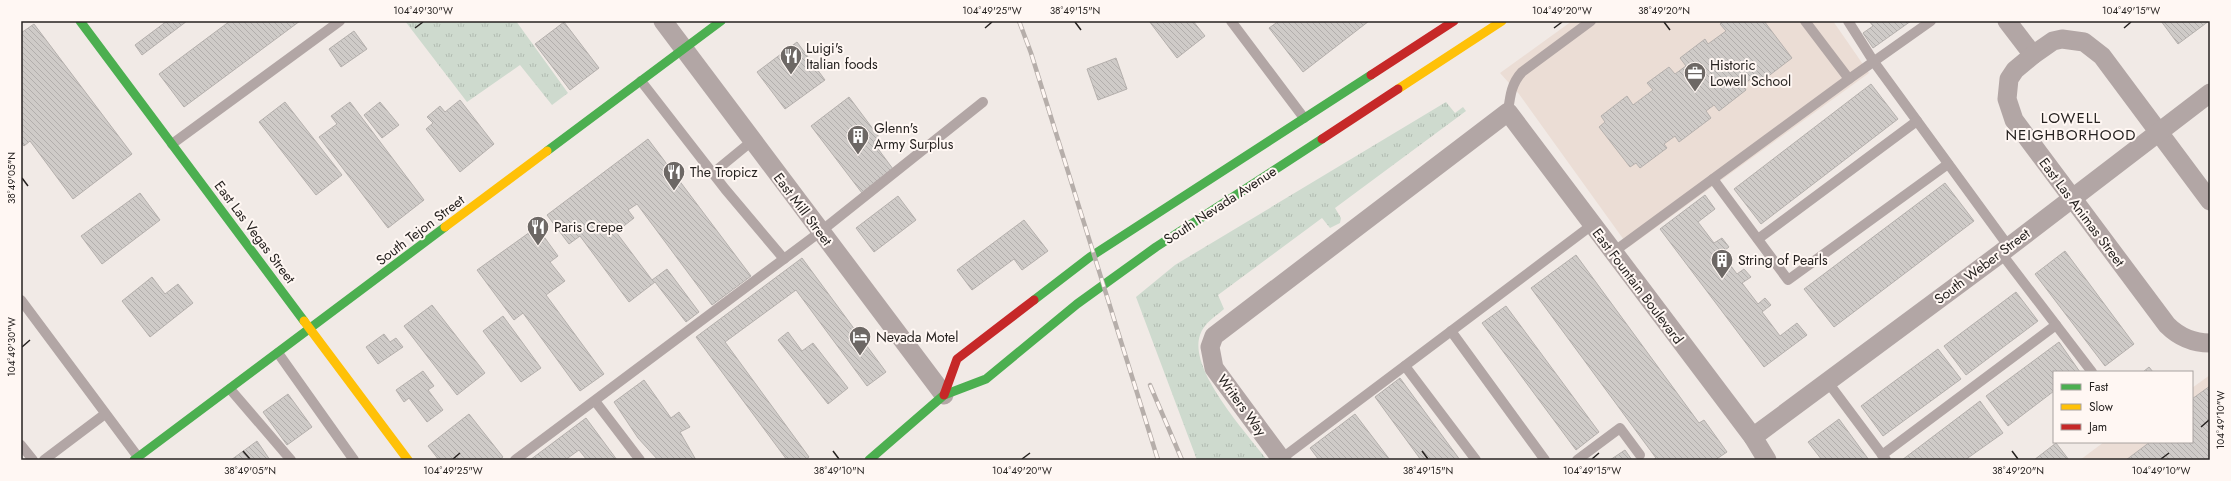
<svg xmlns="http://www.w3.org/2000/svg" width="2231" height="481" font-family="Jost,sans-serif">
  <defs>
    <pattern id="grass-tufts" width="24" height="20" patternUnits="userSpaceOnUse"><rect width="24" height="20" fill="#cedace"/><path d="M3 7l-1-3M5 7V3M7 7l1-3M15 17l-1-3M17 17v-4M19 17l1-3" fill="none" stroke="#b1bbb1"/></pattern>
    <pattern id="building-back-hatch" width="6" height="6" patternUnits="userSpaceOnUse"><rect width="6" height="6" fill="#cfcbc8"/><path d="M-1 5l2 2M0 0l6 6M5-1l2 2" fill="none" stroke="#b2aeac"/></pattern>
  </defs>
  <rect width="100%" height="100%" fill="#f1eae6"/>
  <g fill="#ebddd5">
    <polygon points="1572,21 1833,21 1869,73 1629,247 1519,94 1500,73"/>
    <polygon points="2210,375 2210,460 2080,460 2104,442 2192,442 2192,388"/>
  </g>
  <g fill="url(#grass-tufts)">
    <polygon points="405,21 516,21 568,93 552,105 520,65 467,102"/>
    <path d="M1446,102L1455,113L1463,107L1466,111L1335,208L1341,218L1340,223L1330,228L1322,218L1218,295L1224,309C1215,317 1204,323 1200,335C1188,370 1246,432 1267,460H1197L1136,297L1175,265Z"/>
  </g>
  <g fill="url(#building-back-hatch)" stroke="#b5b0ad">
    <polygon points="167,21 187,21 142,55 135,45"/>
    <polygon points="230,21 300,21 184,107 159,74"/>
    <polygon points="1149,21 1193,21 1205,36 1177,58"/>
    <polygon points="1279,21 1369,21 1303,72 1269,28"/>
    <polygon points="1723,21 1764,21 1792,58 1762,81 1757,74 1743,85 1746,90 1719,111 1714,105 1706,111 1711,118 1679,142 1675,136 1664,144 1667,148 1640,168 1636,163 1630,167 1599,127 1605,122 1601,116 1627,96 1633,105 1653,90 1647,83 1669,67 1675,74 1686,66 1680,58 1705,39 1708,44 1726,31 1720,24"/>
    <polygon points="1869,21 1911,21 1873,48 1863,33 1873,26"/>
    <polygon points="2161,21 2209,21 2178,44"/>
    <polygon points="564,22 599,68 570,90 535,44"/>
    <polygon points="34,24 132,154 73,199 30,141 24,146 21,142 21,33"/>
    <polygon points="354,31 367,49 341,67 329,49"/>
    <polygon points="797,42 825,80 785,109 757,72"/>
    <polygon points="1116,58 1127,89 1098,100 1087,69"/>
    <polygon points="1871,84 1898,119 1761,224 1734,189"/>
    <polygon points="849,97 879,137 873,142 893,169 862,193 811,126"/>
    <polygon points="460,100 494,144 460,172 426,129 433,123 427,117 440,106 445,112"/>
    <polygon points="285,102 342,175 316,195 259,122"/>
    <polygon points="350,102 424,200 388,228 319,137 337,124 331,116"/>
    <polygon points="380,102 399,125 382,138 364,115"/>
    <polygon points="648,139 751,276 712,305 637,204 628,210 634,218 616,232 652,280 667,269 699,312 686,322 655,282 629,302 580,236 569,244 547,215"/>
    <polygon points="1945,183 1974,221 1834,327 1804,289"/>
    <polygon points="140,193 160,220 102,264 81,236"/>
    <polygon points="1705,195 1715,209 1698,222 1714,243 1722,238 1729,247 1721,253 1737,274 1744,269 1751,277 1742,283 1758,304 1765,298 1771,305 1762,312 1780,336 1797,323 1807,335 1764,367 1660,229"/>
    <polygon points="898,196 916,220 874,252 856,228"/>
    <polygon points="1024,220 1048,251 1022,270 1014,259 972,290 957,270"/>
    <polygon points="537,227 558,256 550,262 565,281 546,295 604,374 580,391 523,313 514,320 477,270"/>
    <polygon points="2065,251 2134,344 2105,366 2035,274"/>
    <polygon points="1576,255 1699,423 1704,420 1727,452 1715,460 1653,460 1656,458 1531,288"/>
    <polygon points="802,258 886,372 867,386 796,290 725,342 809,457 805,460 787,460 696,337"/>
    <polygon points="152,277 165,294 178,284 193,303 150,337 122,301"/>
    <polygon points="2016,292 2038,321 1966,375 1944,346"/>
    <polygon points="432,305 485,373 457,395 404,326"/>
    <polygon points="1506,306 1599,432 1576,450 1482,323"/>
    <polygon points="503,316 541,368 521,382 483,331"/>
    <polygon points="788,332 802,351 813,343 848,388 828,404 778,340"/>
    <polygon points="384,334 390,342 396,338 403,347 378,364 366,347"/>
    <polygon points="2059,342 2080,372 2054,372 2054,391 2008,426 1986,396"/>
    <polygon points="1938,349 1961,379 1883,436 1861,406"/>
    <polygon points="2149,367 2153,372 2143,372"/>
    <polygon points="423,371 434,386 428,390 443,410 427,422 409,398 404,402 396,390"/>
    <polygon points="1400,378 1460,460 1421,460 1375,397"/>
    <polygon points="644,380 671,418 679,412 690,427 680,432 696,460 658,460 638,438 614,402"/>
    <polygon points="2210,386 2210,460 2126,460 2150,442 2192,442 2192,399"/>
    <polygon points="288,394 312,427 287,445 263,412"/>
    <polygon points="1980,401 2003,433 1965,460 1902,460"/>
    <polygon points="469,414 503,457 499,460 439,460 428,446"/>
    <polygon points="1355,414 1390,460 1319,460 1310,448"/>
    <polygon points="586,418 617,460 587,460 579,450 565,460 530,460"/>
    <polygon points="1839,419 1869,460 1822,460 1808,442"/>
    <polygon points="257,441 270,460 231,460"/>
    <polygon points="2056,443 2069,460 2034,460"/>
    <polygon points="1625,450 1632,460 1610,460"/>
  </g>
  <g fill="none" stroke-linecap="round" stroke-linejoin="round">
    <g stroke="#b2a6a5" stroke-width="10">
      <polyline points="1231,21 1304,118"/>
      <polyline points="1848,21 1874,62 2009,247"/>
      <polyline points="1849,79 1931,21"/>
      <polyline points="641,81 725,189 784,259"/>
      <path d="M1508,112C1510,97 1511,84 1522,72L1591,21"/>
      <polyline points="172,144 340,21"/>
      <polyline points="713,173 752,141"/>
      <polyline points="1713,179 1788,280 1948,164"/>
      <polyline points="1758,239 1917,121"/>
      <polyline points="1612,253 1849,79 1805,21"/>
      <polyline points="2001,253 2092,372"/>
      <polyline points="21,300 138,457"/>
      <polyline points="1451,331 1545,460"/>
      <polyline points="278,353 354,460"/>
      <polyline points="1405,366 1476,460"/>
      <polyline points="1827,381 1886,460"/>
      <polyline points="230,389 291,460"/>
      <polyline points="595,401 640,460"/>
      <polyline points="21,445 33,460"/>
      <polyline points="1882,455 2056,325"/>
      <polyline points="1281,459 1592,225"/>
      <polyline points="44,460 105,414"/>
      <polyline points="515,460 820,232 983,102"/>
      <polyline points="1577,460 1620,428 1640,455"/>
    </g>
    <g stroke="#b2a6a5" stroke-width="19">
      <polyline points="663,21 944,395"/>
      <polyline points="2007,21 2033,55"/>
      <path d="M2210,201L2102,56L2084,42L2062,39L2053,41L2033,55L2015,70L2009,79L2007,99L2014,120L2167,325C2179,337 2193,343 2210,343"/>
      <polyline points="1753,437 2001,253 2210,93"/>
      <polyline points="1282,460 1214,368 1210,347 1214,336 1508,112 1753,437 1767,460"/>
    </g>
    <g stroke="#4caf50" stroke-width="9">
      <polyline points="80,21 304,321"/>
      <polyline points="547,151 721,21"/>
      <polyline points="1034,300 1090,257 1371,75"/>
      <polyline points="134,460 445,227"/>
      <polyline points="869,460 944,395 986,379 1077,304 1156,247 1322,139"/>
    </g>
    <g stroke="#ffc107" stroke-width="9">
      <polyline points="1398,89 1502,21"/>
      <polyline points="445,227 547,151"/>
      <polyline points="304,321 408,460"/>
    </g>
    <g stroke="#c62828" stroke-width="9">
      <polyline points="1371,75 1454,21"/>
      <polyline points="1322,139 1398,89"/>
      <polyline points="944,395 957,359 1034,300"/>
    </g>
    <g stroke="#b6aeaa" stroke-width="4.5">
      <g id="rail">
        <polyline points="1019,21 1031,53 1158,460"/>
        <polyline points="1150,385 1182,460"/>
      </g>
    </g>
    <use href="#rail" stroke="#fff7f3" stroke-width="3" stroke-dasharray="9" stroke-linecap="butt"/>
  </g>
  <path fill="none" stroke="#262220" stroke-width="1.5" d="M1075,22L1081,30M1664,22L1670,30M415,28L423,22M985,28L992,22M1554,28L1562,22M2124,28L2131,22M22,178L28,186M22,347L30,340M2201,427L2209,420M243,451L250,459M833,451L839,459M1422,451L1428,459M2012,451L2018,459M453,459L460,453M1022,459L1030,453M1592,459L1599,453M2161,459L2169,453"/>
  <defs>
    <g id="restaurant-pin" transform="scale(1.15)"><path d="M0 17L-7.5 6A9.5 9.5 0 1 1 7.5 6Z" fill="#6d6865" stroke="#fff7f3"/><path d="M-5-6h1v4h1v-4h1v4h1v-4h1v5L-1.5 .5V6h-2V.5L-5-1ZM5-6V6H3V1.5H1.5Q1.5-4 5-6Z" fill="#fff"/></g>
    <g id="office-pin" transform="scale(1.15)"><path d="M0 17L-7.5 6A9.5 9.5 0 1 1 7.5 6Z" fill="#6d6865" stroke="#fff7f3"/><path d="M-6-3h4V-5.5h4V-3h4V5H-6ZM-1-4.5V-3h2v-1.5ZM-6 0V1H6V0Z" fill="#fff"/></g>
    <g id="building-pin" transform="scale(1.15)"><path d="M0 17L-7.5 6A9.5 9.5 0 1 1 7.5 6Z" fill="#6d6865" stroke="#fff7f3"/><path d="M-4-6H4V6H1V3H-1V6H-4ZM-2.5-4.3h1.7v1.8h-1.7ZM.8-4.3h1.7v1.8H.8ZM-2.5-1h1.7V.8h-1.7ZM.8-1h1.7V.8H.8Z" fill="#fff"/></g>
    <g id="hotel-pin" transform="scale(1.15)"><path d="M0 17L-7.5 6A9.5 9.5 0 1 1 7.5 6Z" fill="#6d6865" stroke="#fff7f3"/><path d="M-6-4.5h1.5V1H6V5H4.5V3h-9V5H-6ZM-4 0a1.8 1.8 0 1 1 3.6 0ZM.5 0V-2.5h3Q6-2.5 6 0Z" fill="#fff"/></g>
  </defs>
  <g fill-rule="evenodd">
    <use href="#restaurant-pin" x="791" y="56"/>
    <use href="#office-pin" x="1695" y="73"/>
    <use href="#building-pin" x="858" y="136"/>
    <use href="#restaurant-pin" x="674" y="172"/>
    <use href="#restaurant-pin" x="538" y="227"/>
    <use href="#building-pin" x="1722" y="260"/>
    <use href="#hotel-pin" x="860" y="337"/>
  </g>
  <g text-anchor="middle" dominant-baseline="central" stroke-width="4" stroke-linejoin="round" paint-order="stroke">
    <g font-size="14" fill="#262220" stroke="#fff7f3" text-anchor="start">
      <text x="806" y="48">Luigi's<tspan x="806" dy="16">Italian foods</tspan></text>
      <text x="1710" y="65">Historic<tspan x="1710" dy="16">Lowell School</tspan></text>
      <text x="874" y="128">Glenn's<tspan x="874" dy="16">Army Surplus</tspan></text>
      <text x="690" y="172">The Tropicz</text>
      <text x="554" y="227">Paris Crepe</text>
      <text x="1738" y="260">String of Pearls</text>
      <text x="876" y="337">Nevada Motel</text>
    </g>
    <g font-size="14" fill="#262220" stroke="#fff7f3">
      <text transform="translate(1220 205) rotate(-33)">South Nevada Avenue</text>
      <text transform="translate(803 209) rotate(53)">East Mill Street</text>
      <text transform="translate(2082 212) rotate(53)">East Las Animas Street</text>
      <text transform="translate(420 230) rotate(-37)">South Tejon Street</text>
      <text transform="translate(255 232) rotate(53)">East Las Vegas Street</text>
      <text transform="translate(1982 266) rotate(-37)">South Weber Street</text>
      <text transform="translate(1638 286) rotate(53)">East Fountain Boulevard</text>
      <text transform="translate(1242 405) rotate(54)">Writers Way</text>
    </g>
    <g font-size="15" letter-spacing="1" fill="#262220" stroke="#fff7f3">
      <text x="2071" y="118">LOWELL<tspan x="2071" dy="17">NEIGHBORHOOD</tspan></text>
    </g>
  </g>
  <rect width="2231" height="481" fill="none" stroke="#fff7f3" stroke-width="44"/>
  <rect x="2053" y="371" width="140" height="72" fill="#fff7f3" stroke="#a8a29f"/>
  <rect x="2061" y="384" width="20" height="6" fill="#4caf50" stroke="#a8a29f"/>
  <text x="2089" y="391" font-size="12" fill="#262220">Fast</text>
  <rect x="2061" y="404" width="20" height="6" fill="#ffc107" stroke="#a8a29f"/>
  <text x="2089" y="411" font-size="12" fill="#262220">Slow</text>
  <rect x="2061" y="424" width="20" height="6" fill="#c62828" stroke="#a8a29f"/>
  <text x="2089" y="431" font-size="12" fill="#262220">Jam</text>
  <rect x="22" y="22" width="2187" height="437" fill="none" stroke="#262220" stroke-width="1.5"/>
  <g font-size="10" text-anchor="middle" fill="#262220">
    <text x="423" y="14">104°49'30"W</text>
    <text x="992" y="14">104°49'25"W</text>
    <text x="1075" y="14">38°49'15"N</text>
    <text x="1562" y="14">104°49'20"W</text>
    <text x="1664" y="14">38°49'20"N</text>
    <text x="2131" y="14">104°49'15"W</text>
    <text transform="translate(11 178) rotate(-90)" y="4">38°49'05"N</text>
    <text transform="translate(11 347) rotate(-90)" y="4">104°49'30"W</text>
    <text transform="translate(2220 420) rotate(-90)" y="4">104°49'10"W</text>
    <text x="250" y="474">38°49'05"N</text>
    <text x="453" y="474">104°49'25"W</text>
    <text x="839" y="474">38°49'10"N</text>
    <text x="1022" y="474">104°49'20"W</text>
    <text x="1428" y="474">38°49'15"N</text>
    <text x="1592" y="474">104°49'15"W</text>
    <text x="2018" y="474">38°49'20"N</text>
    <text x="2161" y="474">104°49'10"W</text>
  </g>
</svg>
